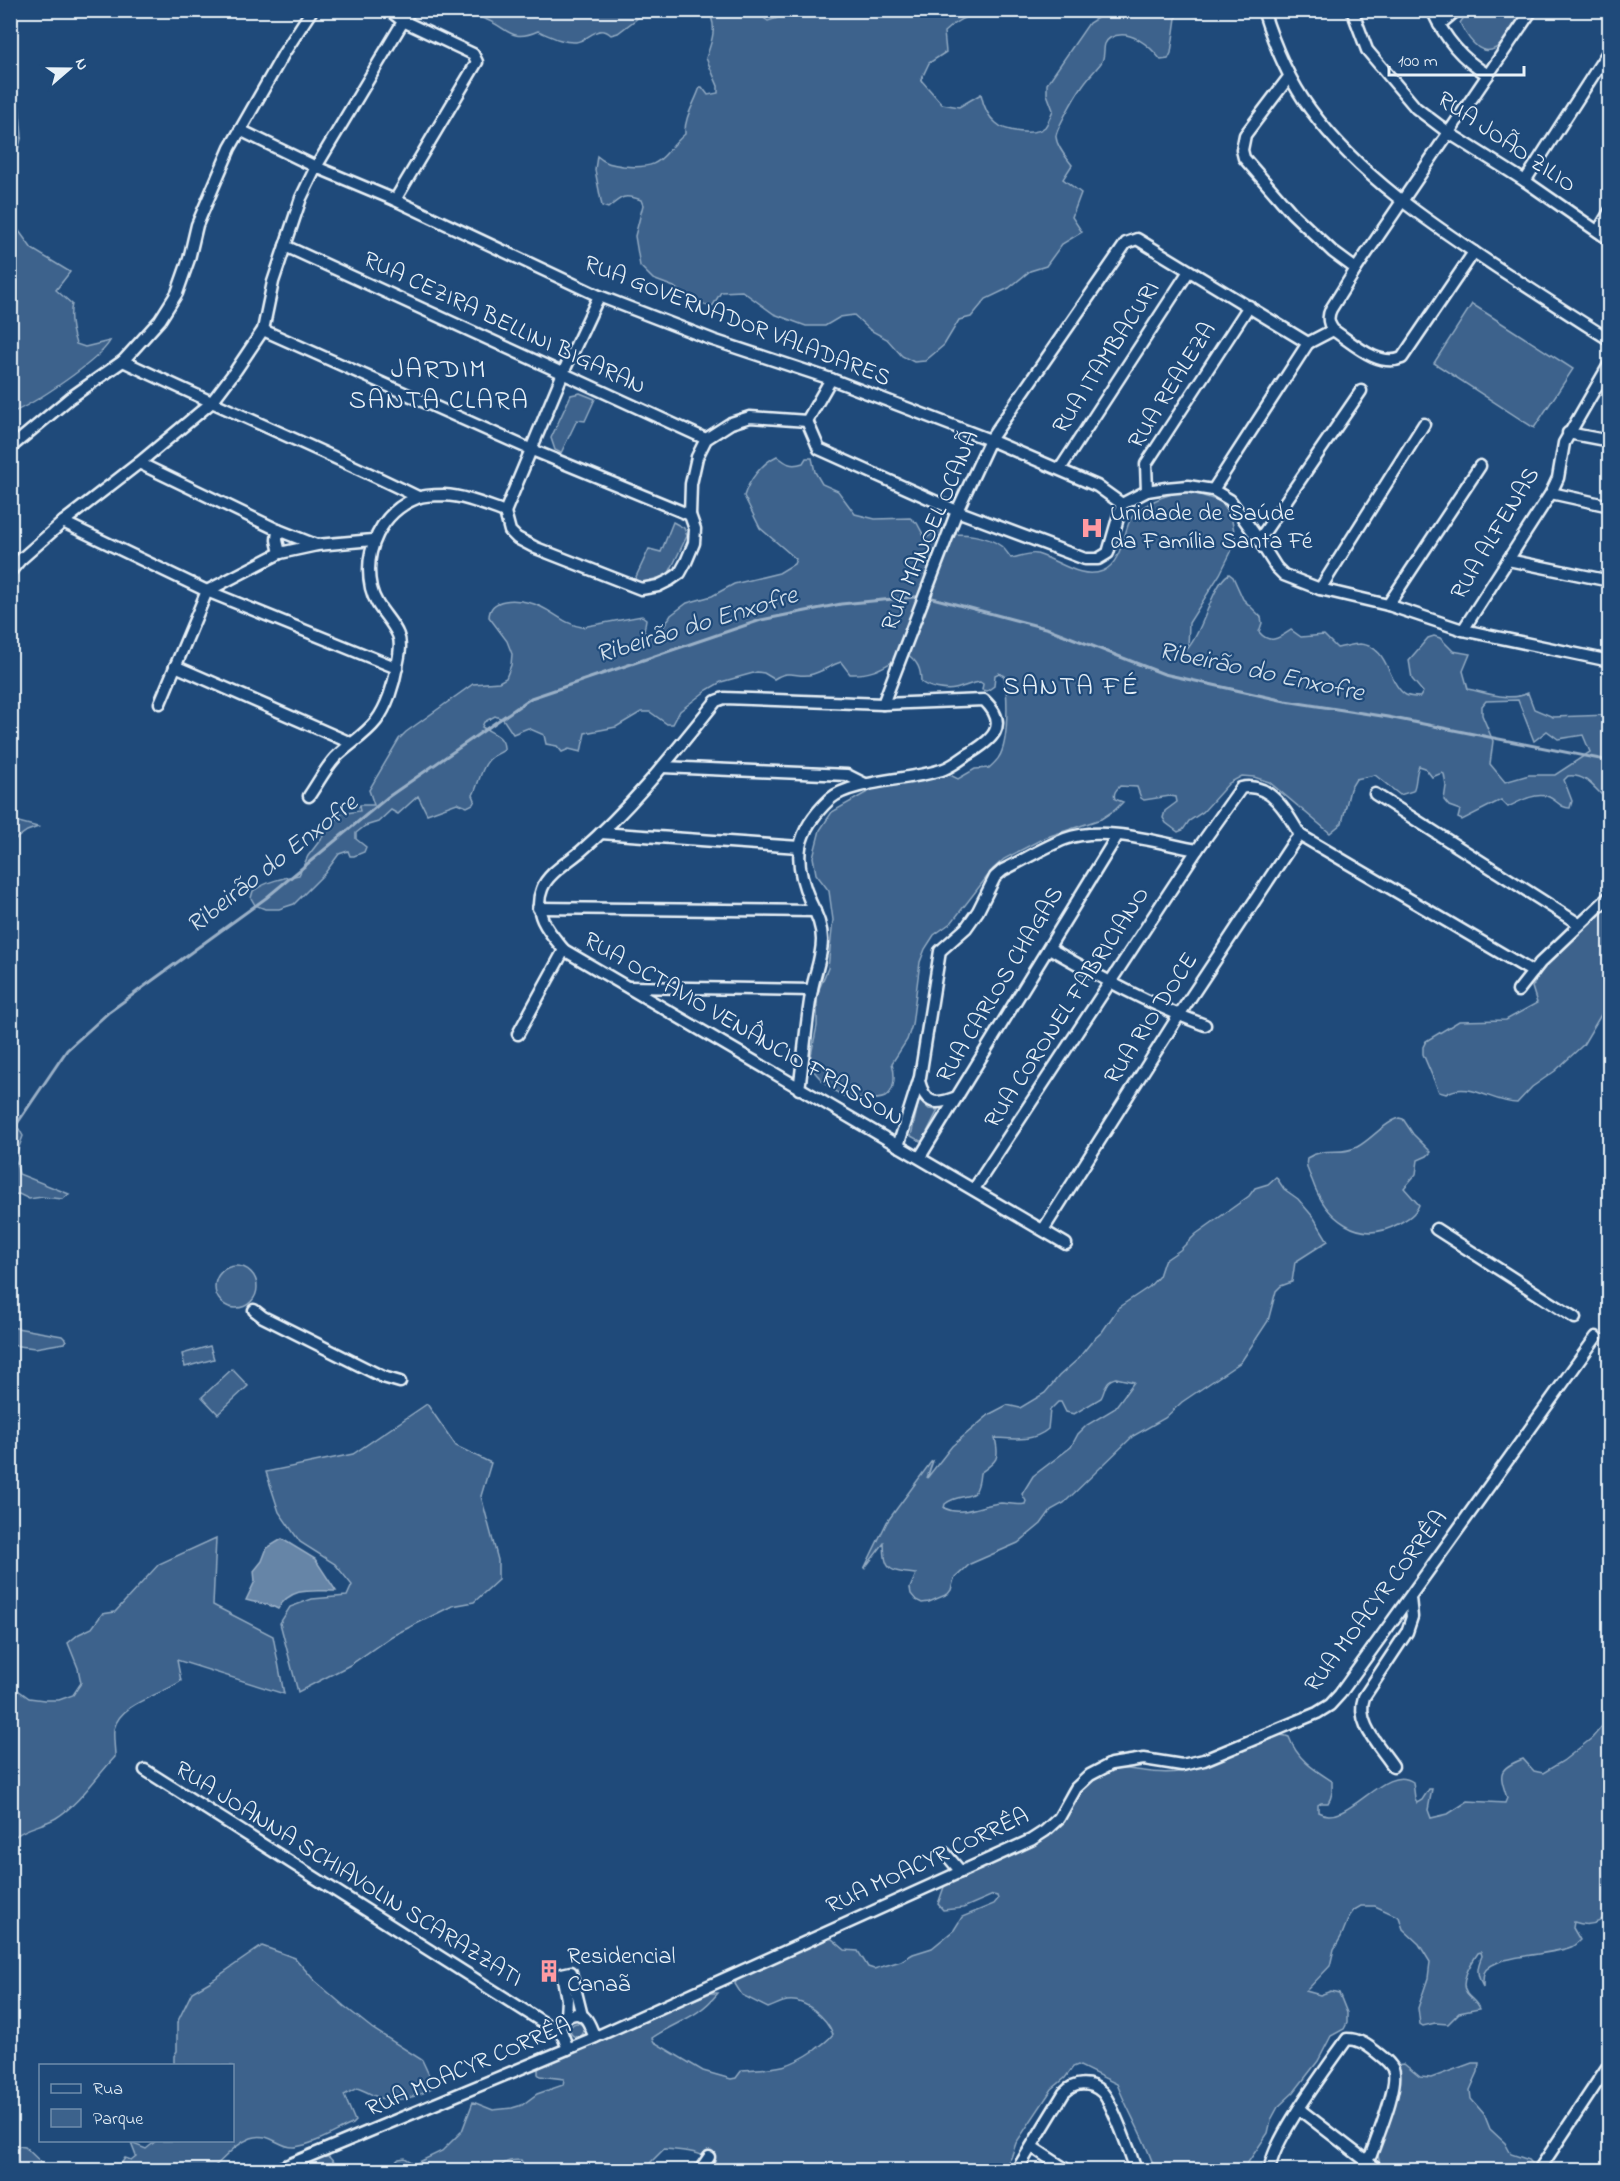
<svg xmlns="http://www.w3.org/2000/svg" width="1620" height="2181" font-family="'Indie Flower',sans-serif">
  <rect width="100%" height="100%" fill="#1f4a7a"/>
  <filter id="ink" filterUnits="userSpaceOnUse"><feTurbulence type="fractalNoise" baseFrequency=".0167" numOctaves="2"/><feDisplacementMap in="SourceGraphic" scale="12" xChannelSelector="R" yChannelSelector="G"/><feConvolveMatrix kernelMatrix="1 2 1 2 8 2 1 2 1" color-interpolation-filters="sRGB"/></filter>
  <g filter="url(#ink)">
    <g fill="#3c628c" stroke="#92aac2" stroke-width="1.5" fill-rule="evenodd">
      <path d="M480,10H647V11L618,33L611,35C598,23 589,40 576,42C563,43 550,36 538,31C509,44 508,26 482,18Z"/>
      <path d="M782,11H1014C983,19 972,6 944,32L946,52L929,63L921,80L942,104L959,107L981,94C983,104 987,116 996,123C1005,132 1035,136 1045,127C1048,123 1051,115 1053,110L1047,94V84L1089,23L1102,15V11H1177L1171,53L1168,59L1161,60C1150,46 1129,27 1110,38C1100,44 1107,55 1101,63C1095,71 1086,79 1081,88C1076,95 1055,131 1056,137C1057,147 1066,157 1072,165L1063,179L1081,193L1072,217L1082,232L1062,244L1046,266L1030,271L1009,288L986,299L971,317L959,320L944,345L925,361L914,362L902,356L887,339L870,330L854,315L840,317L825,326H806L774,314L742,291L721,292L712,307L693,302L674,287L653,279L640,266L635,236L643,205L641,200C624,194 622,196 608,208L602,206L595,170L597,156C606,164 612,164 623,166C664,170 659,157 685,134C684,117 695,103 700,87H702L708,95L718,93V86L706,58C711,44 719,24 707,11H693H767L765,19L768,21L777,18Z"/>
      <path d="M1468,11H1524C1506,43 1486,75 1460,23Z"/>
      <polygon points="10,82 19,102 22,136 17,153 16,164 11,171"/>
      <path d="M11,220L32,249L70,272L56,290L72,304C69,316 72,332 76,344L85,347L110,341C99,361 32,405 11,413Z"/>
      <polygon points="1472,304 1573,369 1534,428 1434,363"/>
      <polygon points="580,393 595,399 585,421 577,420 561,453 555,450 551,438 571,395"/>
      <path d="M777,456C787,464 791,467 803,463L806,458H812L815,472L822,484L838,491L855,514L875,519L910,518L917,523L925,538L930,536L938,525L947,535C964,533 986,535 1001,546C1005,549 1008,554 1011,558C1018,557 1030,552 1037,554C1058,560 1081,580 1103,571C1121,563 1123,536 1130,520C1137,506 1170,492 1185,492C1197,493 1210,498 1221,502L1231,516L1235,536L1231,552L1220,574L1189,623L1188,648C1204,630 1212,584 1229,574L1233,577L1243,599L1261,617L1262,623L1259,632C1270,645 1279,638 1291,630L1301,637L1324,635L1337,648C1344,647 1353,644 1360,644C1390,646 1387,684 1406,695C1410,697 1415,697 1420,697L1423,692L1412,679L1409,660L1428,638L1434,636L1440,638L1453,651L1470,654L1463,671L1468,689C1487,693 1510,702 1528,693L1534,709L1553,717L1609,715V802C1595,790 1588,774 1568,776L1564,780L1572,801L1570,808C1560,808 1558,801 1549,797C1536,792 1520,801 1508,807L1501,800L1462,820L1458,818L1460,810L1449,806L1444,800L1446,786L1444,774L1442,773L1432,777L1425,768L1419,766C1415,775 1417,783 1413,791L1400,795L1375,775L1356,779L1350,789L1342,823L1330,833L1269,782L1254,777L1242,776L1229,783L1203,812L1189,821L1183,830L1178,832L1166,823L1163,818L1165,811L1177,802L1176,797L1170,796L1144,800L1141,798L1137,787L1120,786C1116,790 1113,793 1115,799L1123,802L1115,810L1101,819L1044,838L1004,859L993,869L952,922L934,935L925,949L920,962L912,1025L907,1040L892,1063C895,1073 896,1091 885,1097C876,1101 852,1100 844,1096C830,1090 818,1077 809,1065L817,1026V994L828,968L833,920L829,891L816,874L813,857L820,830L832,812L878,786L940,770L958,779L975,769L989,768C992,765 997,761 999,757C1009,742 1008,694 1004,676L999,673L995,675L994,686L987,691L982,690L983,684L980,682C971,683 964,687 955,689C946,691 929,688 921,682C921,669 918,662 907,654C884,665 877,675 850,674L841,662C831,665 823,671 813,674C798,679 791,668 774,679L764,673L757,672L721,682L707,690L680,711L673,724H667L650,712H641L616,727L585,733L581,752L569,749L562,752L557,746L546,744L544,735L528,728L513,734L503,719L495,716L484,722L482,727C492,733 505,736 504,750C499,754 495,754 491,758C481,766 479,784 473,795L475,800L473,804L467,807L457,803L427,814L418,796L398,814L391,810L378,822L365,826L356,833V839L366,847L364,852L354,856H350L348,851L339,854L325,873L294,904L279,909H265L255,905L251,898L253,891C267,881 283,878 299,875L308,856L340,814L360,811L359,807L360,805H374L369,790L399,739L406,732L473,684L499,682L506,678L511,665L512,654L507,641L489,617C490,597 516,599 531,603C549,607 562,624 582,627L642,616L646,619L644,632L649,635L663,628L671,615L687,603L712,596L734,584L779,573L794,564L796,559L760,528L744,496C749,480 762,463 777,456ZM1518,700L1534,741L1547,731L1558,739L1583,735L1590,752L1555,775H1529L1505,782L1490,764L1493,741L1482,715V706L1486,701Z"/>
      <polygon points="673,522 684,528 687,536 668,575 644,582 634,581 649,549 661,552"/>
      <polygon points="10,820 11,820 38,827 27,831 11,842"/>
      <path d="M1609,908V1009L1602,1013L1583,1045L1555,1071L1532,1087L1517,1103C1493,1103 1468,1080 1446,1094L1439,1092L1423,1054V1047L1426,1041L1459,1021L1506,1020L1537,1003L1532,987L1547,962L1602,911Z"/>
      <polygon points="919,1100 929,1109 938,1110 922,1142 911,1136"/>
      <path d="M1399,1118L1403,1119L1413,1134L1431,1152L1427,1156L1418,1160L1416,1174L1404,1188L1419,1205C1415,1215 1407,1219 1398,1224C1359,1246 1325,1218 1312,1180C1309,1173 1305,1166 1307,1158C1327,1146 1341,1156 1357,1147C1372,1139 1382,1124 1399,1118Z"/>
      <polygon points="11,1124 19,1129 23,1136 15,1158 19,1174 69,1194 63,1199 42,1197 29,1199 19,1194 11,1195"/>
      <path d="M1276,1177L1284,1189L1298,1199L1314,1218L1328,1241L1295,1262L1292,1282L1281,1286L1276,1291L1268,1321L1241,1362L1182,1402L1165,1418L1133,1436L1064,1503L1051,1510L1041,1524L1018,1543L970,1564L954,1579L951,1590L948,1594L929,1602L922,1603L916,1600L911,1594L910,1588L916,1574C888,1571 885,1571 884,1543L864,1569L887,1522L931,1462L933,1461L927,1478L952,1446L990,1414L1007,1405L1020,1408L1045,1393L1059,1376L1077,1360L1093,1340L1102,1332L1119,1307L1149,1287L1159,1276L1164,1261L1180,1250L1196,1234L1249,1196L1255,1188L1268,1184ZM1116,1378L1134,1382L1114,1409L1087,1425L1078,1434L1071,1447L1033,1476L1022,1494L1026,1501L1025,1504C1016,1506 1009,1503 1001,1503C981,1504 963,1517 944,1508L945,1504C965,1489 977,1507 980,1473C997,1461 1000,1459 995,1438C1013,1439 1033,1442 1048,1429L1050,1410L1058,1402H1061L1066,1412L1074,1414L1101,1398C1106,1390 1104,1380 1116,1378Z"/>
      <polygon points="11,1266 15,1269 17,1274 12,1296 13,1313 11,1318"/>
      <circle cx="236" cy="1287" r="21"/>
      <polygon points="11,1327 62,1336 66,1340 64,1343 35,1348 11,1345"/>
      <polygon points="210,1346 214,1359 185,1367 182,1354"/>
      <polygon points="232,1369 248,1386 218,1414 202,1397"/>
      <polygon points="427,1404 456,1446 491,1463 481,1496 498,1560 498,1580 474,1602 452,1606 392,1636 350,1665 298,1692 280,1623 290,1607 312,1599 347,1596 352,1585 335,1564 300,1542 279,1512 266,1472 353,1454"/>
      <path d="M216,1538L213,1605L273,1636L284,1694L177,1660L181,1681C163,1695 120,1702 114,1729C113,1737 115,1749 115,1757C96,1777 80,1803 56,1818C42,1826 29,1826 14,1837L11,1836V1685L29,1698L44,1700H59L73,1695L81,1683L78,1668L68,1643L79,1634L92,1628L102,1614L115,1612L159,1564Z"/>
      <path d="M1609,1718V1913C1600,1924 1588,1927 1574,1922L1573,1928L1580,1940C1578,1942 1576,1944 1573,1946C1556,1956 1493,1953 1484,1973C1483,1977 1483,1983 1483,1987C1477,1975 1476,1969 1482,1956L1481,1952L1478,1953C1472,1962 1458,1982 1467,1994C1471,1999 1477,2002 1479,2009L1459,2013L1448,2024L1435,2023L1423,2026L1420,2024L1418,2008L1428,1978L1430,1962L1419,1944L1403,1929L1399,1917L1375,1906H1361L1354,1910L1349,1917L1341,1937L1334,1949L1330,1966L1306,1991L1320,1995L1331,1991L1339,1993L1347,2013V2023L1344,2029L1331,2036L1318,2061L1294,2092L1278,2107L1271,2120L1268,2133L1243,2170H1155C1146,2140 1129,2114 1117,2084L1078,2065L1073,2067L1065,2078L1052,2089L1016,2143L1011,2158L1002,2170H726C700,2151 696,2152 664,2149L651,2162L646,2170H530L525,2167L521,2160C511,2160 503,2161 499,2170H386L399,2159L405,2158L415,2164L442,2151L462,2131L473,2102L493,2110L512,2108L522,2105L537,2094L563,2085L564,2079L540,2076L538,2074V2068L586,2046L710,1993H718C697,2019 678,2020 652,2038L654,2042L703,2071L731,2079L736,2078L742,2070C774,2068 788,2069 815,2050C821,2045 828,2041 833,2034C827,2018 805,1998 787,2001C781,2002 774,2006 768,2008L742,1995L735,1984L739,1974L812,1938L832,1939L845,1950L858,1951L868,1967L874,1969L901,1961L913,1954L932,1948L954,1930L962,1917L994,1904L998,1899L997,1896L993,1895L963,1908L943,1910L938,1904L945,1884C969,1873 1003,1861 1024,1848C1034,1841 1043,1831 1052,1823C1066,1810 1057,1785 1087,1773C1121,1759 1156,1781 1191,1769C1213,1762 1270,1727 1289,1737C1297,1759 1313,1769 1332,1781C1332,1789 1333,1796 1328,1803H1321L1318,1805V1812C1348,1830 1383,1762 1413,1782L1415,1798L1417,1803L1422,1800L1429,1789H1432L1428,1810L1431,1818L1448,1814L1468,1801L1505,1803L1507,1798C1499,1773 1497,1769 1523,1759L1534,1771L1543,1773L1563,1761L1592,1738Z"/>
      <path d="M262,1946L295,1958L314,1980L344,2006L373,2029L422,2060L429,2075L425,2090L433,2087C422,2096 393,2104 380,2098C372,2095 366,2091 357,2088L344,2095L355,2121L352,2124C334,2132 315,2144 295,2147C280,2149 270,2131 251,2138C233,2145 224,2160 210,2170H108L119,2167L125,2158L131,2160L136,2156L131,2143L146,2149L156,2141L232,2140V2066L174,2065V2056L177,2051V2023L192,1992L211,1981Z"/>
      <circle cx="577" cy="2030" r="7"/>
      <polygon points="1472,2063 1479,2063 1478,2072 1470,2090 1471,2099 1484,2114 1490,2129 1505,2143 1511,2154 1529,2160 1538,2170 1387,2170 1380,2164 1377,2152 1395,2065 1404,2064 1420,2077 1431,2078"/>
      <polygon points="19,2146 25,2147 49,2170 11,2170 11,2150"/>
      <polygon points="325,2157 329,2157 337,2166 337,2170 287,2170 310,2160"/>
    </g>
    <path fill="#6685a7" stroke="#9ab0c7" stroke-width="1.5" d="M282,1539L315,1559L336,1591C313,1591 291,1586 278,1609C266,1602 259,1604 246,1600L255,1581L254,1571L262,1561L267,1548Z"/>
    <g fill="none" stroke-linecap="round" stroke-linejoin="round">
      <polyline stroke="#9ab0c7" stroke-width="3" points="10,1134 67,1050 109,1012 266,898 388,797 531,698 761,620 841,604 925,596 1049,629 1164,674 1285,701 1388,717 1610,761"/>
      <g stroke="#e8f1f8" stroke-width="15">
        <g id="minor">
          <polyline points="389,10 403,21 473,54 477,62 395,200"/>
          <path d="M1263,10C1274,45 1288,79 1310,109C1359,176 1430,223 1498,268C1535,292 1572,316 1610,340"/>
          <polyline points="1352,10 1367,50 1416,108 1449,133 1525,181 1610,240"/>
          <path d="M1432,10C1445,39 1462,59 1488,75"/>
          <polyline points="1439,25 1457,10"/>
          <polyline points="1289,77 1245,135 1242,150 1244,158 1292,213 1333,252 1356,269"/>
          <polyline points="240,130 316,167 395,200 599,296 713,340 831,379 990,440 1097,486 1122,504"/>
          <polyline points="1525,181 1610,49"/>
          <polyline points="1598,231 1610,211"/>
          <polyline points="285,246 706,439"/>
          <path d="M1474,252L1402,358C1378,368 1353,343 1333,330C1328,323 1327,317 1331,309L1356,269L1532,10"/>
          <polyline points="263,330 532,450 690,515"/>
          <path d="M123,361C221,408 321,449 418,497"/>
          <polyline points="807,421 819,449 957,511 1085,559 1098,559 1108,553 1122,504 1147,491 1166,488 1188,486 1213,490 1230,500 1259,540 1276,567 1284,575 1320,589 1388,605 1463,630 1610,661"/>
          <polyline points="807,421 831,379"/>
          <polyline points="1568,433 1610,441"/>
          <polyline points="10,448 70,398 123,361 160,320 177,293 189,259 197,225 230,148 284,53 312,10"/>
          <polyline points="139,463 278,530 316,545"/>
          <polyline points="1060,469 1189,271"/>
          <polyline points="1213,490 1308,343"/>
          <polyline points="1147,491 1146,464 1249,306"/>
          <polyline points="1551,493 1610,506"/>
          <polyline points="505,512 510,531 517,538 536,548 641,589 658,586 670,580 680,573 686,562 694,543 695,529 690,515 691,484 697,457 706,439 731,423 750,417 807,421"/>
          <polyline points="505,512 563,373 599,296"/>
          <polyline points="63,522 207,591 397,668"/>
          <polyline points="278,530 277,540 280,553"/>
          <polyline points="1259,540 1361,391"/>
          <polyline points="1508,560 1610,581"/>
          <polyline points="10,572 20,560 63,522 139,463 211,403 236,370 263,330 273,282 301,198 316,167 410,10"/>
          <polyline points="1320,589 1424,424"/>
          <polyline points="1388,605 1480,466"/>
          <polyline points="1463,630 1551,493 1558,478 1564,443 1610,363"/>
          <polyline points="175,666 351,743"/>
          <polyline points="160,703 207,591 280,553 317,545 373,540"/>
          <polyline points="883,704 957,511 990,440 1126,243 1137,239 1308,343 1333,330"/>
          <polyline points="663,767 847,775 867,785"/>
          <polyline points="1375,794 1579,924"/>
          <path d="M309,796C318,783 325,769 335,758C348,745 365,735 376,721C387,707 394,684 397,666C399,657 402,644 398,635C391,618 376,609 371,588C363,551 381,512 417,498C424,495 436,495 444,495C465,496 485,505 505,512"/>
          <polyline points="601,833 799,847"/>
          <polyline points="1300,835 1533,972"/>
          <polyline points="538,908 815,911"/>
          <path d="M1049,948C1100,977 1150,1005 1205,1025"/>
          <polyline points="628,987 812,990"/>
          <polyline points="1518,991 1540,963 1610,896"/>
          <polyline points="518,1034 564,950"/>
          <path d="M919,1081C926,1106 936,1105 957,1097"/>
          <path d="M799,1089C804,1056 806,1022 812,989C815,973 822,957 822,940C822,925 816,914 810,901C792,859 795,832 830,799C851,780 916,780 944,769C952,766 960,760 967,755C991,741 1011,726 984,700L883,704L724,698L716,701C674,753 632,807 581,851C568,862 547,874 542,889C532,914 549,932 564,950C731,1049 899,1146 1066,1244"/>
          <path d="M898,1146L920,1077L940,951L966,928L978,911L995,877L1003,870C1024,860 1044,847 1065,839C1103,825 1159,843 1197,850L1241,788C1270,781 1288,814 1300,835"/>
          <polyline points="920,1157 1117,836"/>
          <polyline points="974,1189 1197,850"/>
          <polyline points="1436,1229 1575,1318"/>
          <polyline points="1043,1230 1179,1015 1293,843 1300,835"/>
          <polyline points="254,1310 263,1317 383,1377 400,1382"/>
          <path d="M1393,1766C1379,1745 1355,1723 1364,1697L1407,1632L1412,1617L1410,1598"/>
          <polyline points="145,1770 560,2033"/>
          <polyline points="945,1853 961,1872"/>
          <polyline points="566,2017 567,1999 562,1974 571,1972 582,2016"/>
          <path d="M568,2049L560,2028C563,2017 577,2008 586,2019C590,2024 592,2032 595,2037"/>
          <polyline points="1299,2109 1378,2170"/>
          <polyline points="1032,2147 1067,2170"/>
          <polyline points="276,2170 589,2040 1031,1840 1045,1831 1059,1818 1076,1788 1090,1775 1111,1764 1144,1759 1182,1765 1204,1760 1317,1713 1330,1705 1340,1694 1596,1337"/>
          <polyline points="700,2170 709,2157"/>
          <path d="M1017,2170L1064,2093C1074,2082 1090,2081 1102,2092C1112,2102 1131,2155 1136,2170"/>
          <path d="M1270,2170C1270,2143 1329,2065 1347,2039C1359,2039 1367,2045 1376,2052C1382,2057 1389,2061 1393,2069C1400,2083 1377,2138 1371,2155L1364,2161"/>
          <polyline points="1539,2170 1610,2063"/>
        </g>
      </g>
      <use href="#minor" stroke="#1f4a7a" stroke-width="10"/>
    </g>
  </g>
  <defs>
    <g id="hospital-bare" transform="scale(1.8)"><path d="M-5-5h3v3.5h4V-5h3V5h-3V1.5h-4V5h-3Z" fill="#ff9aa2" stroke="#1f4a7a" stroke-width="2.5" paint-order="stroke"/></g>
    <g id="building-bare" transform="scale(1.8)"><path d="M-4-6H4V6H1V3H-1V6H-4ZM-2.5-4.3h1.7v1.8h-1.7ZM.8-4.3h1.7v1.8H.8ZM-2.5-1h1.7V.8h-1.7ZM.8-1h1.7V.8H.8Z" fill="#ff9aa2" stroke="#1f4a7a" stroke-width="2.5" paint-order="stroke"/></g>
  </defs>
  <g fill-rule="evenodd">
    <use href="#hospital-bare" x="1092" y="528"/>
    <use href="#building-bare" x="549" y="1971"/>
  </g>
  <g text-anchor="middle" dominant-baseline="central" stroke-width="4.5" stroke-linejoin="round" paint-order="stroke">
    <g font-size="24" fill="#e8f1f8" stroke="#1f4a7a">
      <text transform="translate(1506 143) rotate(34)">RUA JOÃO ZILIO</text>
      <text transform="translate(737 322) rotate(21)">RUA GOVERNADOR VALADARES</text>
      <text transform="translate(504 324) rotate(25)">RUA CEZIRA BELLINI BIGARAN</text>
      <text transform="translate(1107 358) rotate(-57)">RUA ITAMBACURI</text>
      <text transform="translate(1173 386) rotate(-58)">RUA REALEZA</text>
      <text transform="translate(931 532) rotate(-67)">RUA MANOEL OCANÃ</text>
      <text transform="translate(1496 534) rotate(-59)">RUA ALFENAS</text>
      <text transform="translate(1001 985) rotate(-59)">RUA CARLOS CHAGAS</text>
      <text transform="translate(1068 1008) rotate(-57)">RUA CORONEL FABRICIANO</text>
      <text transform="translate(1152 1019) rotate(-57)">RUA RIO DOCE</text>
      <text transform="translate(743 1030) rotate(30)">RUA OCTAVIO VENÂNCIO FRASSON</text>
      <text transform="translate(1377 1602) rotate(-53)">RUA MOACYR CORRÊA</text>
      <text transform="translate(928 1862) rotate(-25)">RUA MOACYR CORRÊA</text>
      <text transform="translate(348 1875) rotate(32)">RUA JOANNA SCHIAVOLIN SCARAZZATI</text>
      <text transform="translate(469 2068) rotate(-23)">RUA MOACYR CORRÊA</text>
    </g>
    <g font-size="24" fill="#e8f1f8" stroke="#1f4a7a" text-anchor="start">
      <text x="1110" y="514">Unidade de Saúde<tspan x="1110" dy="28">da Família Santa Fé</tspan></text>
      <text x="567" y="1957">Residencial<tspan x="567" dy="28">Canaã</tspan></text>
    </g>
    <g font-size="26" font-style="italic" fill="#d4e1ec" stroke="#1f4a7a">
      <text transform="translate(697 626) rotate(-17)">Ribeirão do Enxofre</text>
      <text transform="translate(1261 673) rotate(12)">Ribeirão do Enxofre</text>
      <text transform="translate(273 865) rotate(-38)">Ribeirão do Enxofre</text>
    </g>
    <g font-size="27" letter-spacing="1.5" fill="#e8f1f8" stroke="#1f4a7a">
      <text x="439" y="370">JARDIM<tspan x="439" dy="31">SANTA CLARA</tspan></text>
      <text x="1071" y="687">SANTA FÉ</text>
    </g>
  </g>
  <rect width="1620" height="2181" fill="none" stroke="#1f4a7a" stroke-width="36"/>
  <rect x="18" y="18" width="1584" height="2145" fill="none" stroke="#e8f1f8" stroke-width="2" filter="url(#ink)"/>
  <rect x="39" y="2064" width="195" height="78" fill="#1f4a7a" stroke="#6f8dac" stroke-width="1.5"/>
  <rect x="51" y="2084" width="30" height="9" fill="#1f4a7a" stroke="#6f8dac" stroke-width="1.5"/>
  <text x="93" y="2094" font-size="18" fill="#e8f1f8">Rua</text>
  <rect x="51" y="2109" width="30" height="18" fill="#3c628c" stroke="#6f8dac" stroke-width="1.5"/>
  <text x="93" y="2124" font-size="18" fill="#e8f1f8">Parque</text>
  <g transform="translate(69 69) rotate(70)" stroke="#1f4a7a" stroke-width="4.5" paint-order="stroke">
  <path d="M0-4.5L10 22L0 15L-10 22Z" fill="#e8f1f8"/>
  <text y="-9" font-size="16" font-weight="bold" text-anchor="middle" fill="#e8f1f8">N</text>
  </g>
  <path d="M1389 66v9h135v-9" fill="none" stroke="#e8f1f8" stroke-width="3"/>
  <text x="1398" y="66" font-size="18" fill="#e8f1f8" stroke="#1f4a7a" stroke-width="4.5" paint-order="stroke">100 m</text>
</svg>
